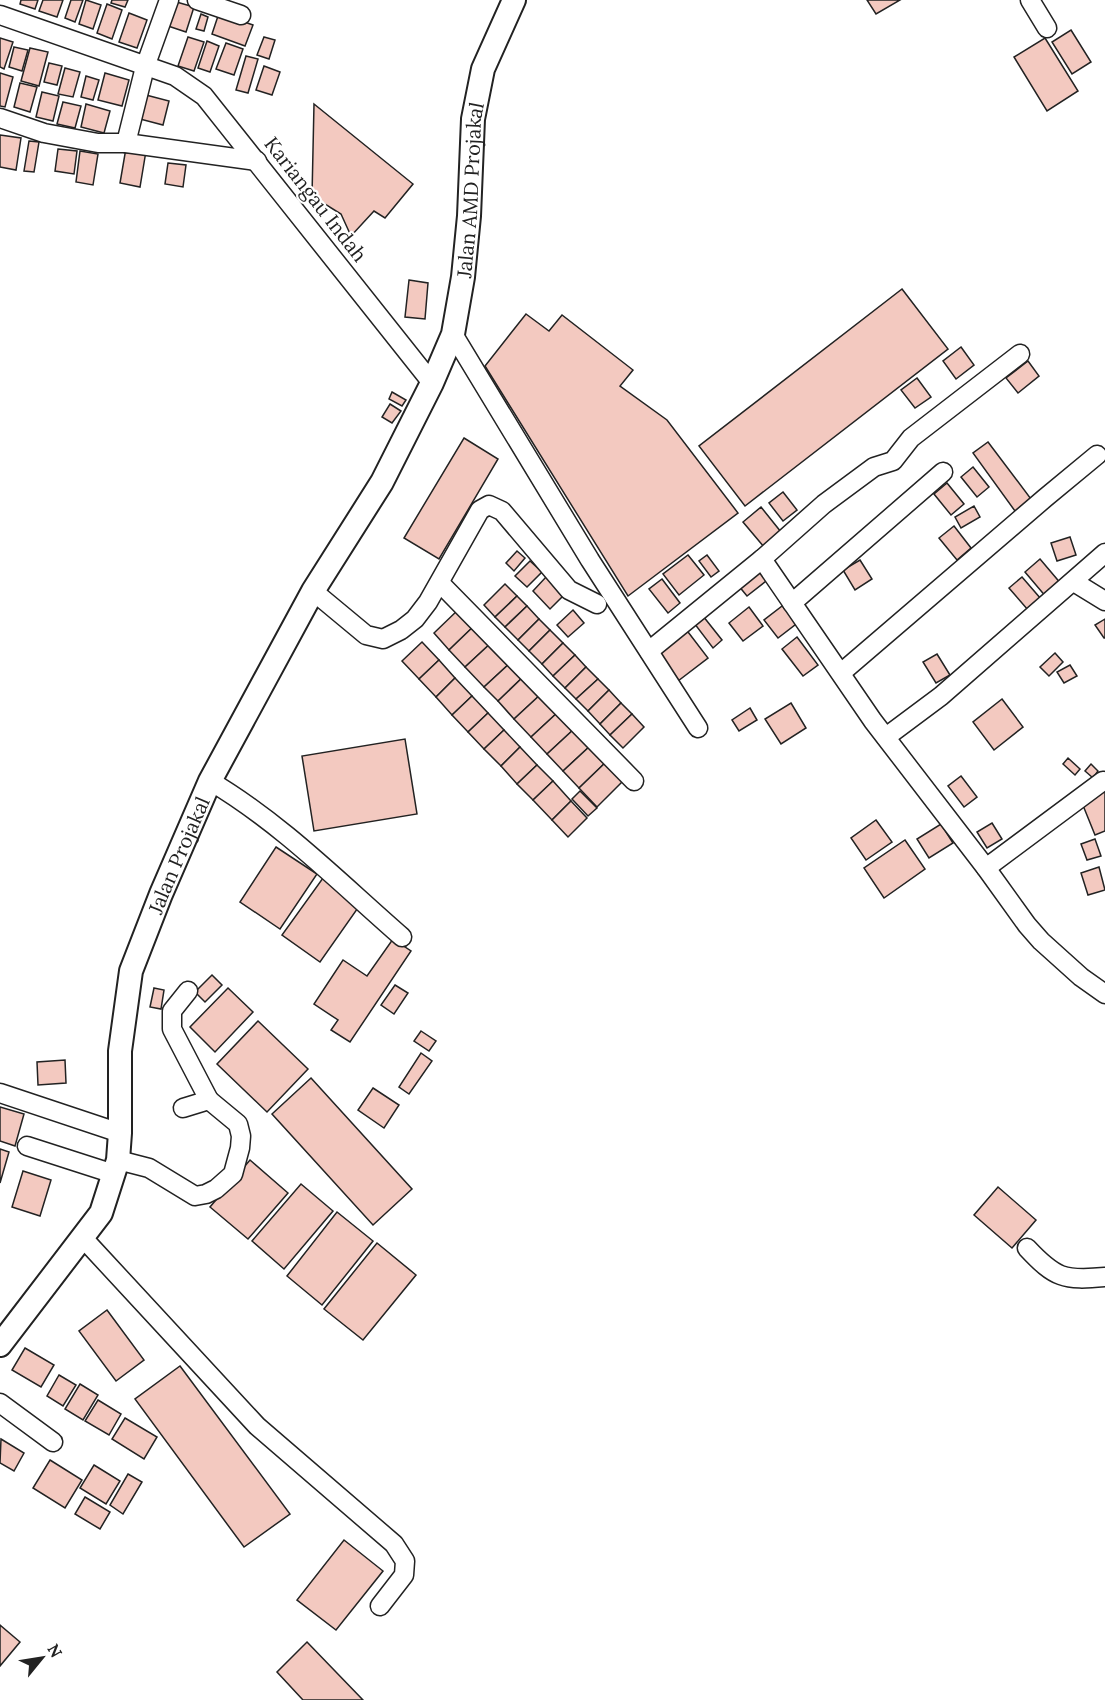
<svg xmlns="http://www.w3.org/2000/svg" width="1105" height="1700" font-family="Lora,serif">
  <rect width="100%" height="100%" fill="#fff"/>
  <g fill="#f3c9c0" stroke="#222" stroke-width="1.5">
    <polygon points="21,0 38,0 35,9 20,4"/>
    <polygon points="43,0 63,0 57,17 39,11"/>
    <polygon points="71,0 83,0 75,22 65,18"/>
    <polygon points="86,0 101,5 93,29 79,24"/>
    <polygon points="112,0 128,0 125,7 111,3"/>
    <polygon points="867,0 900,0 876,14"/>
    <polygon points="173,1 194,7 186,32 165,25"/>
    <polygon points="107,4 122,10 112,39 97,33"/>
    <polygon points="129,13 147,20 137,48 119,42"/>
    <polygon points="219,13 253,25 245,46 212,34"/>
    <polygon points="201,14 208,17 204,31 196,29"/>
    <polygon points="1071,30 1091,62 1072,74 1052,42"/>
    <polygon points="188,37 204,42 194,71 178,66"/>
    <polygon points="264,37 275,40 269,59 257,55"/>
    <polygon points="0,38 13,42 4,69 0,67"/>
    <polygon points="1045,38 1078,91 1047,111 1014,57"/>
    <polygon points="207,41 219,46 210,72 198,68"/>
    <polygon points="226,43 243,49 234,75 216,69"/>
    <polygon points="14,47 28,50 22,71 9,67"/>
    <polygon points="30,48 48,52 39,86 21,81"/>
    <polygon points="246,56 258,59 248,93 236,90"/>
    <polygon points="49,63 62,66 57,85 44,82"/>
    <polygon points="264,66 280,72 272,95 256,90"/>
    <polygon points="65,68 80,72 73,97 58,94"/>
    <polygon points="0,73 13,77 5,107 0,106"/>
    <polygon points="105,73 129,80 122,106 98,100"/>
    <polygon points="86,76 99,80 93,100 81,97"/>
    <polygon points="20,83 37,87 30,112 14,107"/>
    <polygon points="42,92 59,96 53,121 36,117"/>
    <polygon points="146,95 169,101 163,125 140,119"/>
    <polygon points="63,102 81,106 75,128 57,124"/>
    <polygon points="86,104 110,111 104,133 81,127"/>
    <polygon points="314,104 413,184 385,218 374,211 351,236 341,214 312,196"/>
    <polygon points="0,135 21,138 16,170 0,167"/>
    <polygon points="29,141 39,142 34,172 24,171"/>
    <polygon points="126,148 146,151 140,187 120,183"/>
    <polygon points="58,149 77,151 74,174 55,171"/>
    <polygon points="80,151 98,154 93,185 76,182"/>
    <polygon points="168,163 186,165 183,187 165,184"/>
    <polygon points="409,280 428,283 425,319 405,317"/>
    <polygon points="902,289 948,349 745,506 699,446"/>
    <polygon points="526,314 549,331 562,315 633,370 620,386 667,420 738,513 628,596 485,366"/>
    <polygon points="961,347 974,365 956,379 943,361"/>
    <polygon points="1028,361 1039,376 1018,393 1006,378"/>
    <polygon points="917,378 931,397 915,408 901,390"/>
    <polygon points="392,392 406,400 402,406 389,399"/>
    <polygon points="390,404 401,411 392,423 382,417"/>
    <polygon points="464,438 498,459 439,559 404,538"/>
    <polygon points="988,442 1031,499 1015,511 973,453"/>
    <polygon points="973,467 989,487 977,497 961,477"/>
    <polygon points="947,483 964,504 951,515 934,494"/>
    <polygon points="783,492 797,510 783,521 769,503"/>
    <polygon points="974,506 980,517 961,528 955,517"/>
    <polygon points="761,507 781,532 764,547 743,522"/>
    <polygon points="954,526 971,548 957,560 939,538"/>
    <polygon points="1070,537 1076,555 1057,561 1051,543"/>
    <polygon points="517,551 525,558 514,571 506,563"/>
    <polygon points="688,555 704,575 679,595 663,574"/>
    <polygon points="707,555 719,571 711,577 699,561"/>
    <polygon points="1040,559 1062,585 1047,598 1025,572"/>
    <polygon points="860,560 872,579 855,590 843,570"/>
    <polygon points="530,561 542,572 527,587 515,576"/>
    <polygon points="761,567 770,578 747,596 738,585"/>
    <polygon points="546,577 564,595 550,609 533,591"/>
    <polygon points="1022,577 1041,599 1028,610 1009,588"/>
    <polygon points="662,579 680,603 668,613 649,589"/>
    <polygon points="505,584 517,596 495,617 484,605"/>
    <polygon points="517,596 527,606 505,627 495,617"/>
    <polygon points="786,603 800,621 778,638 764,620"/>
    <polygon points="527,606 539,619 518,640 505,627"/>
    <polygon points="749,607 763,626 743,641 729,623"/>
    <polygon points="460,608 476,624 449,650 434,633"/>
    <polygon points="573,610 584,623 568,637 557,625"/>
    <polygon points="703,616 722,640 713,648 694,623"/>
    <polygon points="539,619 550,630 529,651 518,640"/>
    <polygon points="1105,619 1105,638 1104,638 1095,625"/>
    <polygon points="476,624 492,642 465,667 449,650"/>
    <polygon points="685,628 708,658 678,681 655,651"/>
    <polygon points="550,630 563,643 542,664 529,651"/>
    <polygon points="797,637 818,665 803,676 782,649"/>
    <polygon points="422,642 439,660 419,679 402,661"/>
    <polygon points="492,642 511,662 484,687 465,667"/>
    <polygon points="563,643 575,655 553,676 542,664"/>
    <polygon points="1055,653 1063,662 1049,676 1040,667"/>
    <polygon points="937,654 950,675 936,683 923,662"/>
    <polygon points="575,655 586,667 565,688 553,676"/>
    <polygon points="439,660 455,678 436,697 419,679"/>
    <polygon points="511,662 524,676 498,701 484,687"/>
    <polygon points="1070,665 1077,676 1064,683 1057,672"/>
    <polygon points="586,667 598,679 576,699 565,688"/>
    <polygon points="524,676 541,694 514,719 498,701"/>
    <polygon points="455,678 472,696 452,715 436,697"/>
    <polygon points="598,679 609,690 588,711 576,699"/>
    <polygon points="609,690 621,703 600,724 588,711"/>
    <polygon points="541,694 558,712 531,737 514,719"/>
    <polygon points="472,696 488,713 468,732 452,715"/>
    <polygon points="1002,699 1023,727 994,750 973,722"/>
    <polygon points="621,703 632,714 610,735 600,724"/>
    <polygon points="791,703 806,728 781,744 765,719"/>
    <polygon points="750,708 757,720 739,731 732,720"/>
    <polygon points="558,712 574,729 547,754 531,737"/>
    <polygon points="488,713 504,730 484,749 468,732"/>
    <polygon points="632,714 644,727 623,748 610,735"/>
    <polygon points="574,729 590,746 563,771 547,754"/>
    <polygon points="504,730 520,747 501,766 484,749"/>
    <polygon points="405,739 417,814 314,831 302,756"/>
    <polygon points="590,746 606,762 579,788 563,771"/>
    <polygon points="520,747 537,765 517,784 501,766"/>
    <polygon points="1068,758 1080,769 1075,775 1063,764"/>
    <polygon points="606,762 623,781 597,807 579,788"/>
    <polygon points="1091,764 1098,771 1093,778 1085,771"/>
    <polygon points="537,765 553,781 533,800 517,784"/>
    <polygon points="961,776 977,797 964,807 948,786"/>
    <polygon points="553,781 571,801 552,820 533,800"/>
    <polygon points="1105,788 1105,831 1095,835 1080,798"/>
    <polygon points="580,791 597,808 588,816 572,799"/>
    <polygon points="571,801 587,818 568,837 552,820"/>
    <polygon points="876,820 892,842 866,860 851,838"/>
    <polygon points="992,823 1002,839 987,848 977,832"/>
    <polygon points="941,824 953,843 929,858 917,839"/>
    <polygon points="1095,839 1101,856 1087,860 1081,844"/>
    <polygon points="905,840 925,869 884,898 864,868"/>
    <polygon points="276,847 317,874 280,929 240,902"/>
    <polygon points="1099,867 1105,890 1088,895 1081,873"/>
    <polygon points="323,878 360,905 320,962 282,935"/>
    <polygon points="393,939 411,951 350,1042 331,1030 338,1020 314,1004 343,960 367,976"/>
    <polygon points="212,975 222,985 205,1002 195,992"/>
    <polygon points="395,985 408,993 394,1014 381,1005"/>
    <polygon points="154,988 164,990 161,1009 150,1007"/>
    <polygon points="228,988 253,1012 215,1052 190,1027"/>
    <polygon points="258,1021 308,1069 267,1112 217,1064"/>
    <polygon points="421,1031 436,1041 429,1051 414,1041"/>
    <polygon points="421,1053 432,1061 409,1094 399,1087"/>
    <polygon points="65,1060 66,1083 38,1085 37,1062"/>
    <polygon points="311,1078 412,1189 373,1225 272,1114"/>
    <polygon points="373,1088 399,1105 384,1128 358,1110"/>
    <polygon points="0,1107 24,1114 15,1146 0,1141"/>
    <polygon points="0,1149 9,1152 0,1183"/>
    <polygon points="250,1160 288,1193 248,1239 210,1207"/>
    <polygon points="23,1171 51,1180 40,1216 12,1207"/>
    <polygon points="301,1184 333,1211 284,1269 252,1241"/>
    <polygon points="998,1187 1036,1220 1012,1248 974,1215"/>
    <polygon points="337,1212 373,1241 322,1305 287,1276"/>
    <polygon points="377,1243 416,1275 363,1340 324,1309"/>
    <polygon points="107,1310 144,1360 116,1381 79,1331"/>
    <polygon points="25,1348 54,1365 41,1387 12,1370"/>
    <polygon points="180,1366 290,1514 244,1547 135,1399"/>
    <polygon points="59,1375 76,1385 63,1406 47,1396"/>
    <polygon points="80,1384 98,1395 83,1420 65,1409"/>
    <polygon points="98,1400 121,1414 109,1435 85,1421"/>
    <polygon points="125,1418 157,1437 144,1459 112,1439"/>
    <polygon points="1,1439 24,1453 14,1471 0,1463"/>
    <polygon points="50,1460 82,1480 65,1508 33,1488"/>
    <polygon points="94,1465 120,1481 106,1504 80,1488"/>
    <polygon points="128,1474 142,1482 123,1514 110,1505"/>
    <polygon points="85,1497 110,1512 100,1529 75,1514"/>
    <polygon points="344,1540 383,1571 336,1630 297,1600"/>
    <polygon points="0,1625 20,1642 0,1666"/>
    <polygon points="307,1642 363,1700 303,1700 277,1672"/>
  </g>
  <g fill="none" stroke-linecap="round" stroke-linejoin="round">
    <g stroke="#222" stroke-width="21">
      <g id="minor">
        <polyline points="197,0 241,15"/>
        <polyline points="1030,0 1047,28"/>
        <polyline points="0,15 175,76 204,96 432,383"/>
        <polyline points="0,118 44,133 98,143 126,143 257,161"/>
        <polyline points="126,143 145,67 169,0"/>
        <polyline points="453,334 590,560 698,728"/>
        <polyline points="762,559 873,721 986,868 1027,925 1041,941 1081,977 1105,994"/>
        <polyline points="1074,582 1105,601"/>
        <polyline points="440,583 634,781"/>
        <polyline points="313,591 366,635 383,639 401,630 415,619 428,602 480,510 489,505 502,511 569,590 597,604"/>
        <polyline points="792,603 943,472"/>
        <polyline points="649,651 762,559 824,504 874,467 893,461 911,438 1020,354"/>
        <polyline points="841,673 1045,498 1097,455"/>
        <polyline points="886,737 941,696 1105,553"/>
        <path d="M210,781C281,823 340,883 402,937"/>
        <polyline points="986,868 1103,781"/>
        <polyline points="188,991 172,1011 172,1029 209,1100"/>
        <polyline points="0,1093 120,1133"/>
        <polyline points="27,1146 114,1174"/>
        <polyline points="118,1160 149,1168 195,1196 206,1194 216,1189 233,1174 240,1148 241,1136 238,1124 209,1100 183,1108"/>
        <polyline points="83,1238 257,1426 394,1544 405,1561 404,1575 380,1606"/>
        <path d="M1027,1248C1055,1278 1064,1281 1105,1277"/>
        <polyline points="0,1403 53,1442"/>
      </g>
    </g>
    <g stroke="#222" stroke-width="26">
      <g id="major">
        <path id="s1" d="M0,1345L101,1213L118,1160L120,1133V1051L131,971L161,894L210,781L313,591L382,482L432,383L453,334L463,277L469,216L473,119L483,69L514,0"/>
      </g>
    </g>
    <use href="#minor" stroke="#fff" stroke-width="18"/>
    <use href="#major" stroke="#fff" stroke-width="22"/>
  </g>
  <g text-anchor="middle" dominant-baseline="central" stroke-width="4.5" stroke-linejoin="round" paint-order="stroke">
    <g font-size="20" fill="#222" stroke="#fff">
      <text stroke="none"><textPath href="#s1" startOffset="1272">Jalan AMD Projakal</textPath></text>
      <text transform="translate(316 199) rotate(52)">Kariangau Indah</text>
      <text stroke="none"><textPath href="#s1" startOffset="537">Jalan Projakal</textPath></text>
    </g>
  </g>
  <g transform="translate(42 1658) rotate(60)" stroke="#ffffff" stroke-width="4.5" paint-order="stroke">
  <path d="M0-4.5L10 22L0 15L-10 22Z" fill="#222222"/>
  <text y="-9" font-size="16" font-weight="bold" text-anchor="middle" fill="#222222">N</text>
  </g>
</svg>
